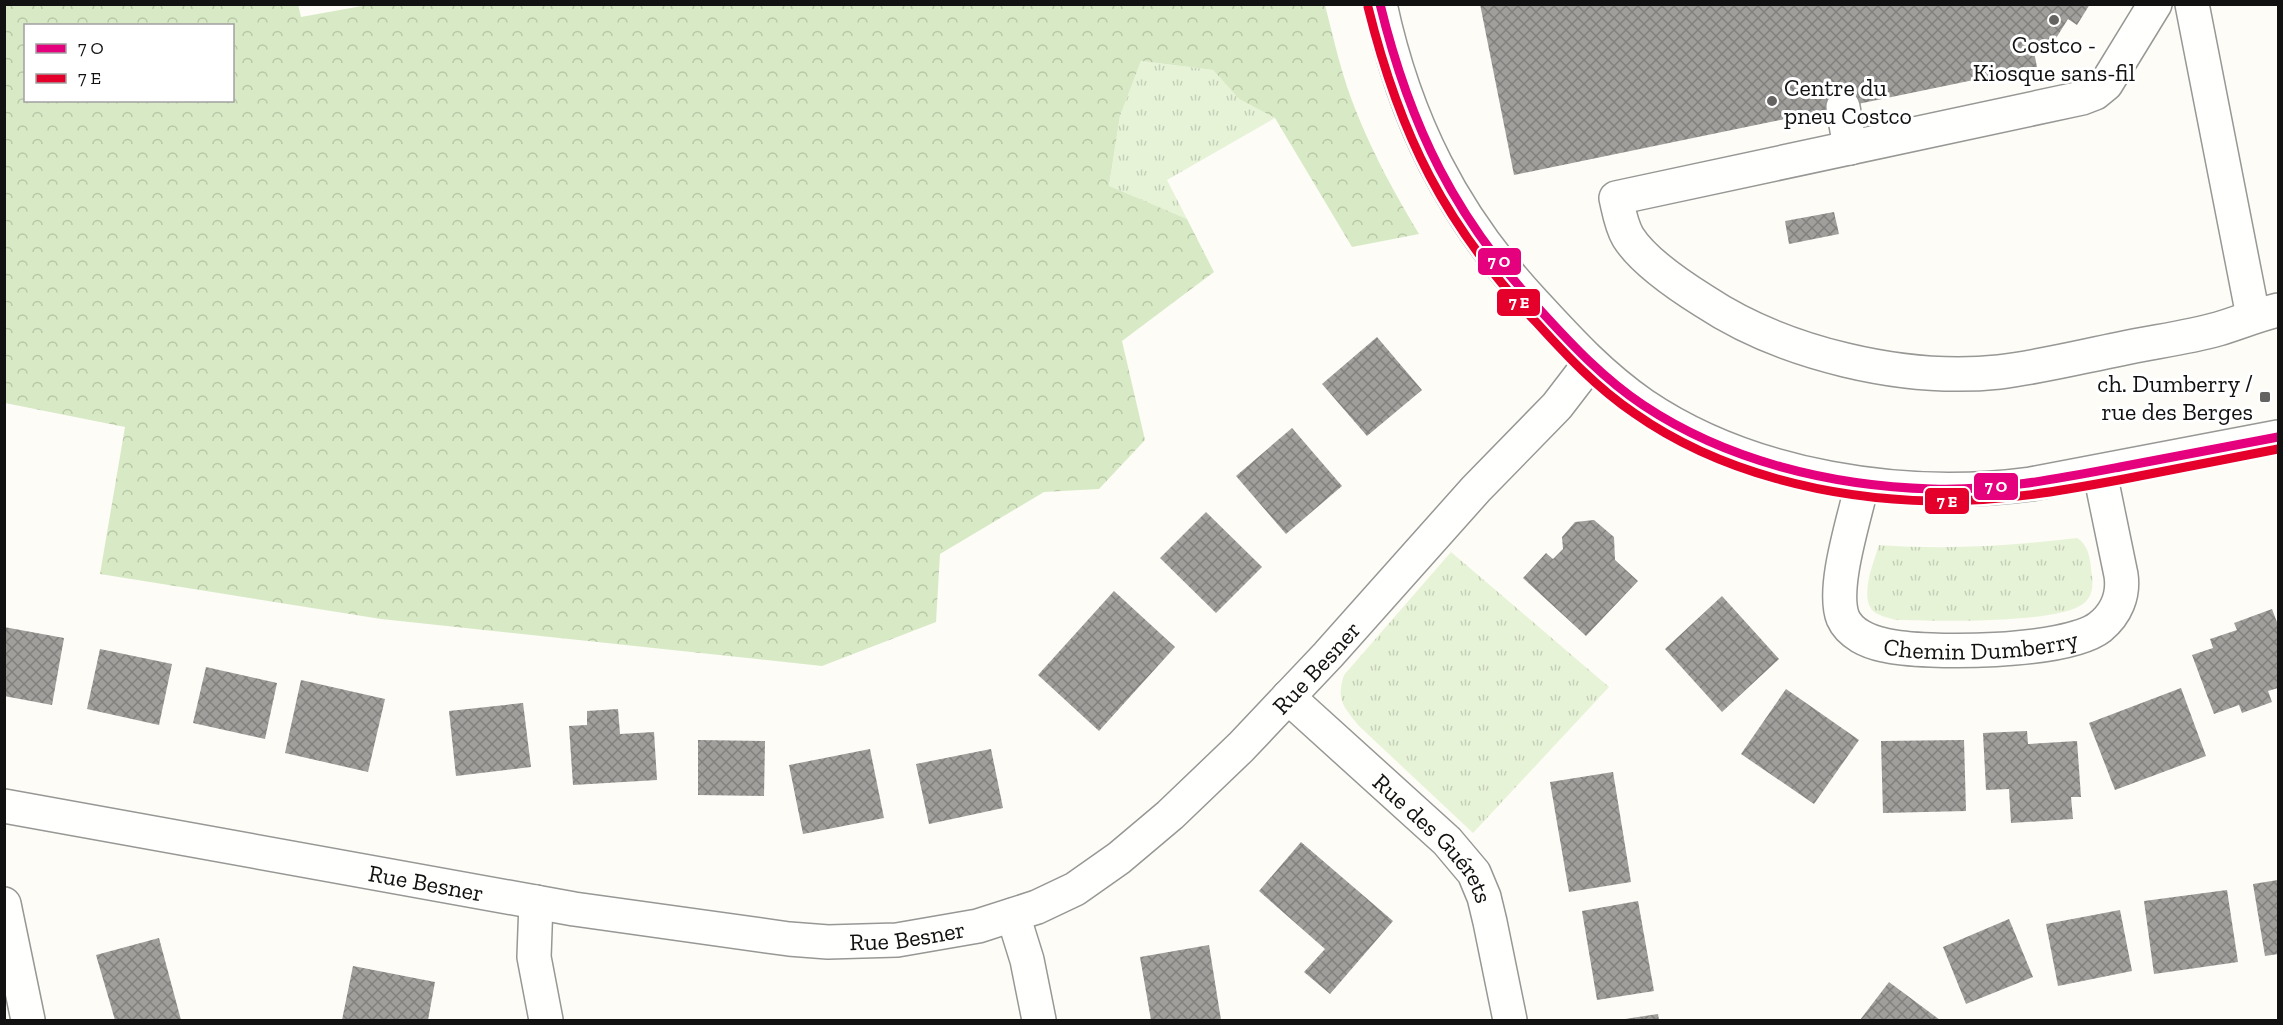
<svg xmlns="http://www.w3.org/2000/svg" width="2283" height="1025" font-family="'Zilla Slab',serif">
  <defs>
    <pattern id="grass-tufts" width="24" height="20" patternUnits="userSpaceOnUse" patternTransform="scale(1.5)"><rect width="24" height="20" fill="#e7f3d7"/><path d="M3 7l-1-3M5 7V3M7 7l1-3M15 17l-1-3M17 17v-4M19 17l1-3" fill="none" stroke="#c5cfb8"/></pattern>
    <pattern id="forest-crowns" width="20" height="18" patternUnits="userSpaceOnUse" patternTransform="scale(1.5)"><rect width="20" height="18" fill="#d8eac5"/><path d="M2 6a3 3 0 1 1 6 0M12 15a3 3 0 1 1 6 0" fill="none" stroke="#b8c8a8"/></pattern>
    <pattern id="building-cross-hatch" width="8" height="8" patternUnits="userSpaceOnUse" patternTransform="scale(1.5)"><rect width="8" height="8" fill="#a19f9c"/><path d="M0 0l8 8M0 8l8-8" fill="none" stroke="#82807e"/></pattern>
  </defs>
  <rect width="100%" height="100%" fill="#fdfcf7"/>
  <g fill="url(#grass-tufts)">
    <polygon points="1141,61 1213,70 1239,99 1275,118 1167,180 1187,219 1109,187 1120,116"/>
    <path d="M2077,538C2090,546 2090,561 2092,575C2093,586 2093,596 2083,604C2057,624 1933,621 1896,620C1889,618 1879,616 1873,611C1859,597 1874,561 1879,545C1945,550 2011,546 2077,538Z"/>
    <path d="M1451,552L1609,687L1473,833L1359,726C1343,706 1336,700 1344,675Z"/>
  </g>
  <path fill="url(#forest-crowns)" fill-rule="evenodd" d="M298,4L301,17L373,4L1325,5C1334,40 1342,77 1356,111C1373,154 1395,194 1419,234L1352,247L1275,118L1239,99L1213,70L1141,61L1120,116L1109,186L1187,219L1214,272L1122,341L1145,440L1099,489L1044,492L940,554L936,622L822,666L381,619L100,574L125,427L5,403V5ZM26,26H232V100H26Z"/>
  <g fill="url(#building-cross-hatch)">
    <polygon points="1480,4 2090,4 2077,25 2068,19 2053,43 2033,47 2037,67 1514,175"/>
    <polygon points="1834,212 1839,234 1789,244 1785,221"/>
    <polygon points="1377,337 1422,390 1367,436 1322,384"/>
    <polygon points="1292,428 1342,486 1286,534 1236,476"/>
    <polygon points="1206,512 1262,567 1216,613 1160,558"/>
    <polygon points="1594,520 1614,537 1615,560 1638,581 1586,636 1523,578 1546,553 1553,559 1563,549 1562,537 1575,522"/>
    <polygon points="1114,591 1175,647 1099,731 1038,675"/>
    <polygon points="1722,596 1779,659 1722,712 1665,649"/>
    <polygon points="2272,609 2278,625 2278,688 2268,691 2272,702 2242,713 2239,705 2214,714 2192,655 2213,648 2210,639 2237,630 2234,623"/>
    <polygon points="4,627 64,638 52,705 4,696"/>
    <polygon points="100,649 172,664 159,725 87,709"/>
    <polygon points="206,667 277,683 265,739 193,723"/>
    <polygon points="301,680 385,699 368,772 285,753"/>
    <polygon points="2181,688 2206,756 2115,790 2089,723"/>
    <polygon points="1786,689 1859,740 1814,804 1741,754"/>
    <polygon points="523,703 531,767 456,776 449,711"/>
    <polygon points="618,709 620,734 654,732 657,780 573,785 569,726 587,725 587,711"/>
    <polygon points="2027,731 2028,744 2077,741 2081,797 2071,797 2073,819 2011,823 2009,789 1986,790 1983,733"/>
    <polygon points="698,740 765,741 764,796 698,795"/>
    <polygon points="1964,740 1966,811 1883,813 1881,741"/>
    <polygon points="870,749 884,818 803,834 789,765"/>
    <polygon points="991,749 1003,808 929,824 916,764"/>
    <polygon points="1613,772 1631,882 1569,892 1550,782"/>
    <polygon points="1301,842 1393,921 1330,994 1304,972 1325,949 1259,891"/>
    <polygon points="2278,880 2278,954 2265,956 2253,884"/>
    <polygon points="2227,890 2238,962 2154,974 2144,901"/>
    <polygon points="1638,901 1654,991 1597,1000 1582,911"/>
    <polygon points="2120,910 2132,971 2058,986 2046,924"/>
    <polygon points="2009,919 2033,977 1966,1004 1943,947"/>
    <polygon points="159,938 181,1020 115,1020 96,955"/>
    <polygon points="1209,945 1221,1020 1151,1020 1140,957"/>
    <polygon points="353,966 435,982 428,1020 342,1020"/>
    <polygon points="1889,982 1940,1020 1860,1020"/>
    <polygon points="1658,1014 1659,1020 1625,1020 1625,1019"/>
  </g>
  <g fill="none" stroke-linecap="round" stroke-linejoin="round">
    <g stroke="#979795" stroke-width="36">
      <g id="minor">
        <path d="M1380,4C1405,121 1453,216 1534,303C1569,341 1600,375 1643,405C1751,478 1904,501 2031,484L2278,437"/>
        <path d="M2155,4L2106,84L2095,93L2082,98L1616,198C1619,211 1621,225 1628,237C1643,261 1680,286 1704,301C1784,354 1904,382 1999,372C2040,367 2080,357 2120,349C2152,342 2186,338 2218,329C2238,323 2257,315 2278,310"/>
        <polyline points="2192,4 2253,316"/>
        <polyline points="1843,107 1850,148"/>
        <path id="s1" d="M1862,484C1855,517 1831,588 1843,618C1850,634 1869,642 1884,645C1926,655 2067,653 2100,627C2116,614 2124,595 2121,575L2100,473"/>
        <path id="s2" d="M1288,697L1447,841L1474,873L1484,897L1490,922L1510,1020"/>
        <path id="s3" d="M4,806L574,909L789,939L828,942L897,940L978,926L1037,907L1075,889L1119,858L1170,815L1241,747L1328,655L1476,489L1557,406L1590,363"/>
        <polyline points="536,902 534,957 546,1020"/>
        <polyline points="4,904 28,1020"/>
        <polyline points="1013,915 1027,960 1039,1020"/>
      </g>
    </g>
    <use href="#minor" stroke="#fffffe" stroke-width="33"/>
    <g stroke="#fff" stroke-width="14">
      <path id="bus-1" d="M1380,4C1410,127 1455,218 1541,311C1572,345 1604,379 1643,405C1727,461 1831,486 1932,489C1996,491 2057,479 2120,467C2172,457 2225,447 2278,437"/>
    </g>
    <g stroke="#fff" stroke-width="14">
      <path id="bus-2" d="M1368,7C1400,136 1445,225 1536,322C1566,355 1597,388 1634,413C1719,473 1830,499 1933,501C1998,502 2060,491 2124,479C2175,469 2227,459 2278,449"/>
    </g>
    <use href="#bus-1" stroke="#e5007d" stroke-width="9"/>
    <use href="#bus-2" stroke="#e4002b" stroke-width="9"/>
  </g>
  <g fill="#646362" stroke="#fff" stroke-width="2">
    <circle cx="2054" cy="20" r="6"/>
    <circle cx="1772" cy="101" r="6"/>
    <rect x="2259" y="391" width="12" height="12" rx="3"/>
  </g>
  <g text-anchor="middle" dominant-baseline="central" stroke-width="6" stroke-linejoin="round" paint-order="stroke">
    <g font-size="24" fill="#111" stroke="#fff">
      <text x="2054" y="44">Costco -<tspan x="2054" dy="28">Kiosque sans-fil</tspan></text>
      <text x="1784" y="87" text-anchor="start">Centre du<tspan x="1784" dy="28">pneu Costco</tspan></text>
      <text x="2253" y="383" text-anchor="end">ch. Dumberry /<tspan x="2253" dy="28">rue des Berges</tspan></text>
    </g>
    <g font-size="24" fill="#111" stroke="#fff">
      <text stroke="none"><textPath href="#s1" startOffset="285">Chemin Dumberry</textPath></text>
      <text stroke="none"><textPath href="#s3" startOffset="1419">Rue Besner</textPath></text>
      <text stroke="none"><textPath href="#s2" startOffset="204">Rue des Guérets</textPath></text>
      <text stroke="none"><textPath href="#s3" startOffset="429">Rue Besner</textPath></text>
      <text stroke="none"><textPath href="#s3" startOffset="915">Rue Besner</textPath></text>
    </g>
  </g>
  <g stroke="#fff" stroke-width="2">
    <rect x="1477" y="247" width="45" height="29" rx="6" fill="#e5007d"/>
    <rect x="1496" y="288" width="45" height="29" rx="6" fill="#e4002b"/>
    <rect x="1973" y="472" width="46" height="29" rx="6" fill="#e5007d"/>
    <rect x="1924" y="487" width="46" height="28" rx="6" fill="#e4002b"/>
  </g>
  <g font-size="16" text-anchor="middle" font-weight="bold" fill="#fff">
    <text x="1499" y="267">7 O</text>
    <text x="1519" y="308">7 E</text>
    <text x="1996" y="492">7 O</text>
    <text x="1947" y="507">7 E</text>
  </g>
  <rect width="2283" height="1025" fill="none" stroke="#111111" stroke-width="12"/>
  <rect x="24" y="24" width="210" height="78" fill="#ffffff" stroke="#a0a0a0" stroke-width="1.5"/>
  <rect x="36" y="44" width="30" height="9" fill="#e5007d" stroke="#a0a0a0" stroke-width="1.5"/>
  <text x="78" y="54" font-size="18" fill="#111111">7 O</text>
  <rect x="36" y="74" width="30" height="9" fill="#e4002b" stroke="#a0a0a0" stroke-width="1.5"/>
  <text x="78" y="84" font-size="18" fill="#111111">7 E</text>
</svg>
